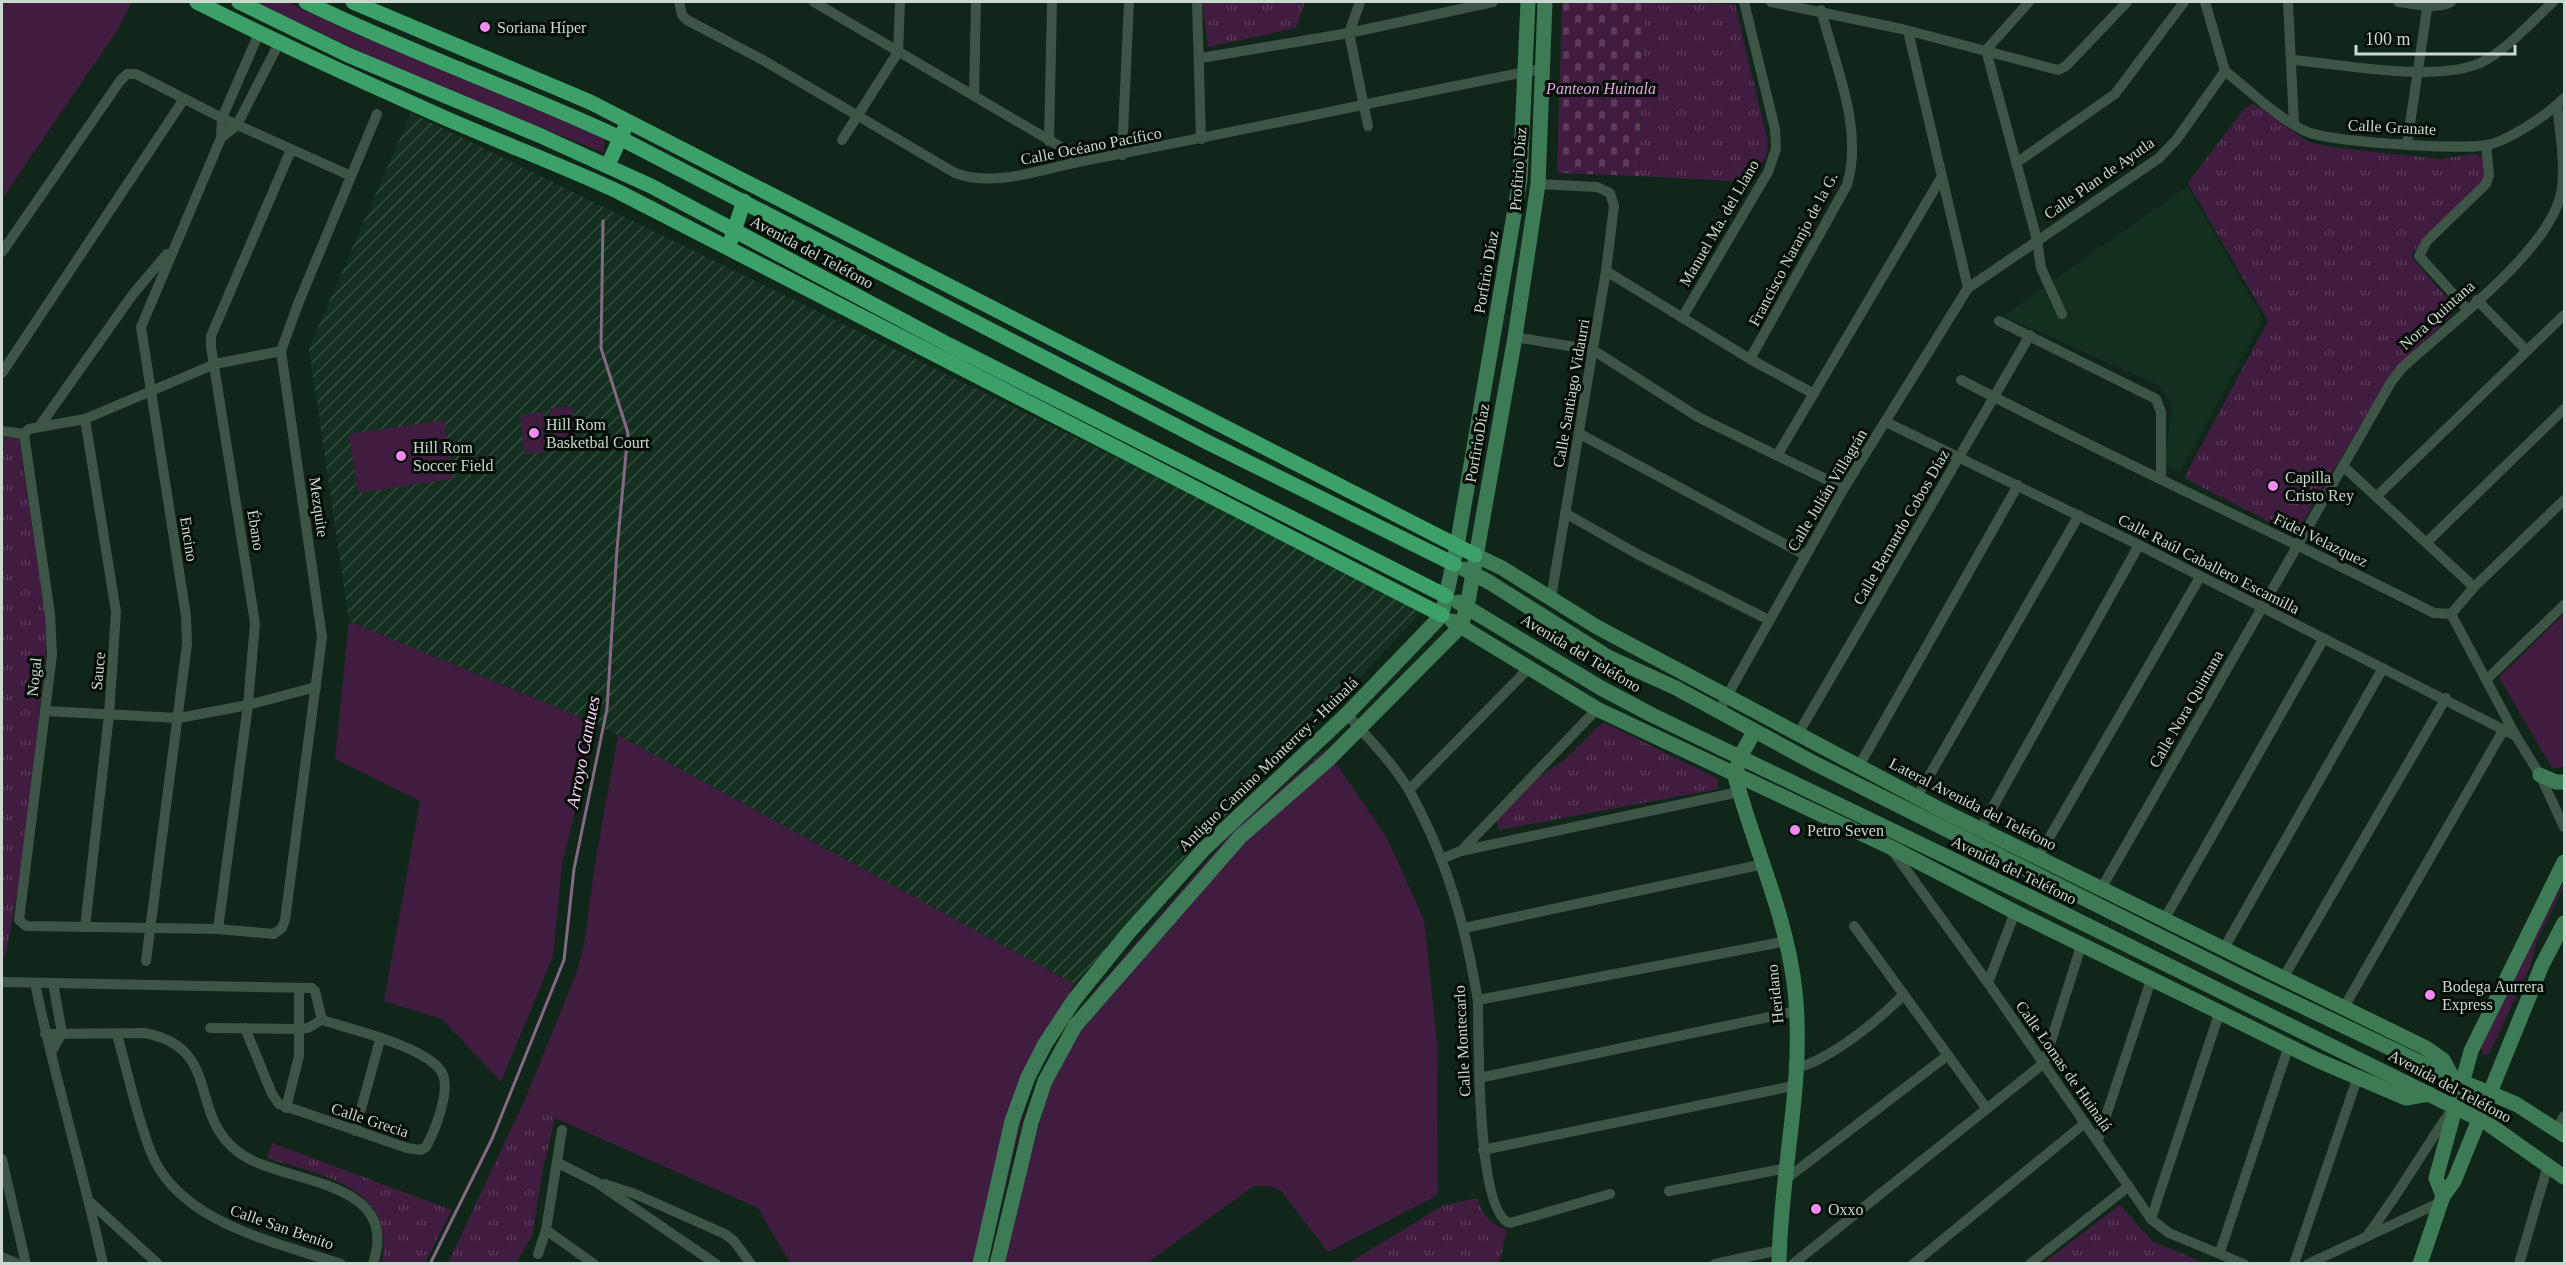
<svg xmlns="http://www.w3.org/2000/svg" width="2566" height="1265" font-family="Georgia,serif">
  <defs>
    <pattern id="industrial-furrows" width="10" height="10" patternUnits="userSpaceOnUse" patternTransform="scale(1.5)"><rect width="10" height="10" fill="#13301f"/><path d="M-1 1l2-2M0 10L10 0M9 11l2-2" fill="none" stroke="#344d3e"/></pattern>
    <pattern id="cemetery-stones" width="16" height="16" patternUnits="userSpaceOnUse" patternTransform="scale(1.5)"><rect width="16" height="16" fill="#401c40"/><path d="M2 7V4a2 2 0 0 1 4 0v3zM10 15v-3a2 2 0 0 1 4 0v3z" fill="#5a3c5a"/></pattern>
    <pattern id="park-tufts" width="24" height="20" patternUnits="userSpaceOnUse" patternTransform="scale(1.5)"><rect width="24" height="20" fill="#401c40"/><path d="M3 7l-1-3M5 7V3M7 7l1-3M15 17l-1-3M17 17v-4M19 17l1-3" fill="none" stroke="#5a3c5a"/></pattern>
  </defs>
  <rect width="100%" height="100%" fill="#102618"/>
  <polygon fill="#13301f" points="2187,186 2263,319 2180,473 2164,464 2172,408 2160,386 2004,316"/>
  <polygon fill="url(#industrial-furrows)" points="411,113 1425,608 1074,984 597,724 349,621 309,348"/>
  <g fill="#401c40">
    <polygon points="2,2 132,2 118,29 2,199"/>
    <polygon points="256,2 287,2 358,35 604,138 604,153 401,71"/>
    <polygon points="572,406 578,446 554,449 549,409"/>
    <polygon points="544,412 549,451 525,454 520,415"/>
    <polygon points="444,420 453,479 358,493 349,434"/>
    <polygon points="2564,614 2564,767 2552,768 2499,677"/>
    <polygon points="349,621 597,724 562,864 553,956 501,1082 442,1019 384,1001 420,801 335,759"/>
    <polygon points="618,735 1074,984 1036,1062 987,1263 790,1263 758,1208 523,1104 576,974 585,939 595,863"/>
    <polygon points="1326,749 1387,838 1424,920 1437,1042 1438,1195 1328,1252 1281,1191 1271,1186 1254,1186 1147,1263 1005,1264 1023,1179 1060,1055 1095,990 1234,830"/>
    <polygon points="2564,882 2564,887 2537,940 2530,967 2489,1054 2483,1055 2481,1048 2522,960"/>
  </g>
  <polygon fill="url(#cemetery-stones)" points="1562,2 1644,3 1639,176 1557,173"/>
  <g fill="url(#park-tufts)">
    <polygon points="1202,2 1305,2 1296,28 1208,47"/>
    <polygon points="1644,3 1735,4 1768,143 1766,156 1749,182 1639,176"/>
    <polygon points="2251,104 2258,106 2307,141 2330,147 2439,159 2476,154 2485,159 2483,182 2412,253 2413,259 2453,305 2451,316 2401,363 2383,387 2298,530 2291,533 2184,478 2268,321 2188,183 2243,110"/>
    <polygon points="2,437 19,439 48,632 23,862 5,958 2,958"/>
    <polygon points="1603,722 1718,779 1718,789 1499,830 1496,818 1534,780 1563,761"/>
    <polygon points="523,1104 555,1118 543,1168 532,1236 516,1263 448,1263"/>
    <path d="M272,1143L452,1210L425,1263H382C396,1186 323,1176 267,1158Z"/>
    <path d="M1477,1198C1483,1215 1489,1223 1507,1230L1499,1263H1349L1442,1206Z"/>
    <polygon points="2120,1205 2152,1241 2205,1263 2043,1263"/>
  </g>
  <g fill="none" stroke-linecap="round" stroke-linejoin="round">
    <polyline stroke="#836984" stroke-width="3" points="430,1264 492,1139 564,960 574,869 607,709 617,549 628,433 601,348 603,221"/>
    <g stroke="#3d5544" stroke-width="10">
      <path d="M679,2L682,15L687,20L763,60L955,173C996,188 1041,169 1083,161C1236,132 1388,99 1541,69"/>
      <polyline points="814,2 1085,161"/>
      <polyline points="1197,2 1201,139"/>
      <polyline points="1360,2 1349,33 1368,126"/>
      <polyline points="1771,2 1902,29 2058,70 2066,66 2127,2"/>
      <polyline points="2029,2 1986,50 2037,240 2041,268 2062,314"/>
      <polyline points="2205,2 2225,71"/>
      <polyline points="2288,2 2294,124"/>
      <path d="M2398,2C2415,4 2435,10 2451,2"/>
      <polyline points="1908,31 1968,288"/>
      <polyline points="1201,58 1349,33 1493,2"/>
      <path d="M2292,60C2342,64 2435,83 2480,63C2505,52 2533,20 2553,2"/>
      <path d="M2225,71C2249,90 2278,118 2305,131C2328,142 2460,150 2487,145C2508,141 2549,114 2564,98"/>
      <polyline points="974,96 976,2"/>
      <polyline points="221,138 237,125 279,43"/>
      <polyline points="842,140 898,52 900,2"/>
      <polyline points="1049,141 1052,2"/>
      <polyline points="2407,144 2428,2"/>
      <polyline points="1122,155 1129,2"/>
      <polyline points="2016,163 2115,94 2184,2"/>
      <polyline points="1538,184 1597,187 1610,193 1614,206 1606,271 1551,598"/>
      <polyline points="2,252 120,81 127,74 136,74 222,118 351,176"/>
      <polyline points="1606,271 1750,359 1814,394"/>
      <polyline points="2477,300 2527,351"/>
      <polyline points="2467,309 2419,256 2427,241 2486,184 2489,175 2486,145"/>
      <polyline points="1682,318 1768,172 1776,149 1775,129 1744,2"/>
      <polyline points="1999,321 2156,399 2161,412 2161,478"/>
      <polyline points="1515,337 1593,350 1698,417 1844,488"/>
      <path d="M1750,359L1847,185C1864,129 1835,65 1821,10"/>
      <polyline points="2,373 184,99"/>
      <path d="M1961,380C2117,461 2277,533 2434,613L2451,614"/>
      <polyline points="1886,422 2139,545 2516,736"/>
      <polyline points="39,427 133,294 167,254"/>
      <polyline points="2,431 24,434"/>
      <polyline points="24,434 50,614 52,655 19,920 26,926 218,929 274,934 282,928 285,920 322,637 281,351 298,304 377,114"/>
      <polyline points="24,434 29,429 85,419 215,364 281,351"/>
      <polyline points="1580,434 1805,555"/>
      <polyline points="1778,454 1941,178"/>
      <polyline points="2343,466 2474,587"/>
      <polyline points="2377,496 2564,315"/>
      <polyline points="1565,513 1639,555 1769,620"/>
      <polyline points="2428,541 2564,409"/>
      <polyline points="2451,614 2516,736 2540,775 2564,827"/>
      <polyline points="2451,614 2474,587 2564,500"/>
      <polyline points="2487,679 2564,605"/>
      <polyline points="45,711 179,718 248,705 316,687"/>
      <polyline points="1718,712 1844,488 1968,288 2159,158 2177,139 2225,71"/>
      <path d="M1347,714C1368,738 1394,764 1410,792C1439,844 1459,904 1471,963C1473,976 1477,990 1478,1004C1479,1039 1476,1213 1510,1223L1610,1194"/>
      <polyline points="1798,734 2030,335"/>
      <polyline points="1859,766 2018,485"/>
      <polyline points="1409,790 1529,668"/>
      <polyline points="1917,797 2079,515"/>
      <polyline points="1980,830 2139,545"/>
      <polyline points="1892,850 1988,983 2151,1219 2169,1233 2244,1264"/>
      <polyline points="1461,851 1597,709"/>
      <polyline points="1441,859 1461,851 1739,792"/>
      <polyline points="2037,859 2200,577"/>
      <path d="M2101,889L2391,382L2402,368C2446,327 2555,247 2562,188C2565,160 2560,133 2557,105"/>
      <polyline points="2164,920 2324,638"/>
      <polyline points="1854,926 1987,1109"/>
      <polyline points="85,927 109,715 116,612 85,419"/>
      <polyline points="1464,928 1764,864"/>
      <polyline points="218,929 248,705 255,623 211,347 211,336 291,150"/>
      <polyline points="2223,950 2383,668"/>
      <polyline points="146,961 187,644 186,616 141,327 221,138 222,118 259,33"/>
      <polyline points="2282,980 2446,698"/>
      <polyline points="2,982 312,988 315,991 322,1020"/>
      <path d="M35,983C54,1077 83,1169 103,1264"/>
      <polyline points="1988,983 2015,912"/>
      <polyline points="1478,1000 1787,941"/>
      <polyline points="2343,1009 2504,729"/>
      <path d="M210,1028L299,1029L308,1028L322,1020C350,1029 433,1048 443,1075C450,1092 435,1131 426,1147L421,1150L407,1148L279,1104L272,1094L245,1028"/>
      <path d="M45,1034L145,1033C222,1048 188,1113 237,1151C280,1186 402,1175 373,1264"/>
      <path d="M117,1035C128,1073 136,1113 150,1150C177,1223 276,1242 341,1264"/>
      <polyline points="51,1053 62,1033 53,983"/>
      <path d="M1797,1068C1832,1058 1878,1021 1903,995"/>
      <polyline points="1479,1078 1797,1011"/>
      <polyline points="286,1108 299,1056 299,989"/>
      <polyline points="2557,1130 2564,1116"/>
      <polyline points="355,1131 380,1040"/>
      <polyline points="2098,1140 2152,977"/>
      <polyline points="1483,1150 1797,1085"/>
      <polyline points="2,1159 26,1264"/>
      <polyline points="558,1163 596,1182 716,1264"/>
      <polyline points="1786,1179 1948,1055"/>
      <polyline points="604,1184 635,1194 725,1234 734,1241 751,1264"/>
      <polyline points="1669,1191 1787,1168"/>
      <polyline points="90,1202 158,1264"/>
      <polyline points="2151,1219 2220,1011"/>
      <polyline points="546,1230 594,1264"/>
      <path d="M2367,1236C2398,1195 2423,1151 2452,1109"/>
      <polyline points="2220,1252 2289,1045"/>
      <polyline points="538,1254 546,1230 562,1130"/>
      <polyline points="2,1257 19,1264"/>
      <polyline points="1715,1264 1779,1250"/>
      <polyline points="1793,1264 2044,1063 2082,943"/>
      <polyline points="1913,1264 2085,1123"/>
      <polyline points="2030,1264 2129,1186"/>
      <polyline points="2294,1264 2357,1079"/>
      <polyline points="2308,1264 2441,1202"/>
      <polyline points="2519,1264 2548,1165"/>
    </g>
    <g stroke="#3d7b56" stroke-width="15">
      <polyline points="1475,555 1502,568 1597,627 1943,811 2426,1048 2443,1060 2453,1078"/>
      <polyline points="1464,569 1489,582 1608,657 1676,688 1814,763 2247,980 2453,1078 2516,1104 2564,1135"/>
      <polyline points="1458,602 1601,688 1652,715 2022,893 2487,1123 2564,1177"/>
      <polyline points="1452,621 1597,709 1890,847 2015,912 2317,1060 2406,1098 2429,1094"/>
      <path d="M1754,732L1740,757L1735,776C1754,848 1787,916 1795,991C1805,1083 1780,1172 1779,1264"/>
      <polyline points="2540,775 2556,782 2564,782"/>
      <polyline points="2443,1196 2436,1178 2471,1051 2564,862"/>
      <polyline points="980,1264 1012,1121 1028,1077 1045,1044 1074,1000 1129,932 1203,850 1347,714 1442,615 1457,546 1520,180 1528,2"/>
      <polyline points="997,1264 1031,1123 1045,1081 1075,1026 1240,837 1329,759 1461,626 1467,607 1515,337 1538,184 1545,2"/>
      <polyline points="2420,1264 2443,1196 2454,1181 2542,965 2564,923"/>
    </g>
    <g stroke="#3ca169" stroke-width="15">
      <path d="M197,2C278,43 361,81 445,118C502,143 561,165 617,191L1442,615"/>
      <polyline points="239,2 348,55 541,136 651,186 949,345 1446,596"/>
      <path d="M306,2C408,52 517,90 620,138L1207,442L1454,564"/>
      <polyline points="353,2 590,102 1475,555"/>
      <polyline points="608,165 624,130"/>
      <polyline points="731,240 744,201"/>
    </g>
  </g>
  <g fill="#f38af2" stroke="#050d07" stroke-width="2">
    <circle cx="485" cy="27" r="6"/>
    <circle cx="534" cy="433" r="6"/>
    <circle cx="401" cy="456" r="6"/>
    <circle cx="2273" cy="486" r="6"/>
    <circle cx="1795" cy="830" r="6"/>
    <circle cx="2430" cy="995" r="6"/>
    <circle cx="1816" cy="1209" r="6"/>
  </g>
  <g text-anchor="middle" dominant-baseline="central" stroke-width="6" stroke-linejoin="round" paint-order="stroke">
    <g font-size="16" fill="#cad8ce" stroke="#050d07" text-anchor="start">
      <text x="497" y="27">Soriana Híper</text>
      <text x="546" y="424">Hill Rom<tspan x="546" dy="18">Basketbal Court</tspan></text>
      <text x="413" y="447">Hill Rom<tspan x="413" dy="18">Soccer Field</tspan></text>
      <text x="2285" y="477">Capilla<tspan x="2285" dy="18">Cristo Rey</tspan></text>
      <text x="1807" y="830">Petro Seven</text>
      <text x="2442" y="986">Bodega Aurrera<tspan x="2442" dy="18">Express</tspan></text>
      <text x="1828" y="1209">Oxxo</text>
    </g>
    <g font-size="16" font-style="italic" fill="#e6a3e4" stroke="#050d07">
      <text x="1601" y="88">Panteon Huinala</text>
    </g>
    <g font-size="16" fill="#cad8ce" stroke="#050d07">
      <text transform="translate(2392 127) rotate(3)">Calle Granate</text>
      <text transform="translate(1091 146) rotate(-11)">Calle Océano Pacífico</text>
      <text transform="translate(1518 169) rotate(-86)">Profirio Díaz</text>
      <text transform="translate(2099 178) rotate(-35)">Calle Plan de Ayutla</text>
      <text transform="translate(1719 223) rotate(-60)">Manuel Ma. del Llano</text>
      <text transform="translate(1793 249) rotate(-62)">Francisco Naranjo de la G.</text>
      <text transform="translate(812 252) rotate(28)">Avenida del Teléfono</text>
      <text transform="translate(1486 272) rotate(-80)">Porfirio Díaz</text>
      <text transform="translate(2437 315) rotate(-42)">Nora Quintana</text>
      <text transform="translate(1571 393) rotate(-80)">Calle Santiago Vidaurri</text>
      <text transform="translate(1477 443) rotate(-80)">PorfirioDíaz</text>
      <text transform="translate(1827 490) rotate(-59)">Calle Julián Villagrán</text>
      <text transform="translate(319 507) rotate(82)">Mezquite</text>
      <text transform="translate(1901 527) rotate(-60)">Calle Bernardo Cobos Díaz</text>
      <text transform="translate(256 530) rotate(81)">Ébano</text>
      <text transform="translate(189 539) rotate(81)">Encino</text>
      <text transform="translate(2321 540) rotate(26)">Fidel Velazquez</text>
      <text transform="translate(2209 564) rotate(27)">Calle Raúl Caballero Escamilla</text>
      <text transform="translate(1581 653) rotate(31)">Avenida del Teléfono</text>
      <text transform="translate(98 671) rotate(-85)">Sauce</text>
      <text transform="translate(34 677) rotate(-84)">Nogal</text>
      <text transform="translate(2186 709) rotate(-60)">Calle Nora Quintana</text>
      <text transform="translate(1268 764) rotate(-44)">Antiguo Camino Monterrey - Huinalá</text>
      <text transform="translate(1973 804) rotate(27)">Lateral Avenida del Teléfono</text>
      <text transform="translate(2014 870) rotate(26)">Avenida del Teléfono</text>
      <text transform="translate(1775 994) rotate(-96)">Heridano</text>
      <text transform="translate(1462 1041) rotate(-93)">Calle Montecarlo</text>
      <text transform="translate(2064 1066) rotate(55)">Calle Lomas de Huinalá</text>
      <text transform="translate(2450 1086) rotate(28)">Avenida del Teléfono</text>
      <text transform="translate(370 1120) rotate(18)">Calle Grecia</text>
      <text transform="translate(282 1227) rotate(19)">Calle San Benito</text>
    </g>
    <g font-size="18" font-style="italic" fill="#fed4fc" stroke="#050d07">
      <text transform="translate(583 752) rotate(-79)">Arroyo Cantues</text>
    </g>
  </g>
  <rect width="2566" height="1265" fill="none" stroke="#cad8ce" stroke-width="6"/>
  <path d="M2356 45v9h159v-9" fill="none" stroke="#cad8ce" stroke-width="3"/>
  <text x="2365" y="45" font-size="18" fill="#cad8ce" stroke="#050d07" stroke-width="4.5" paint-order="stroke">100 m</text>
</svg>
